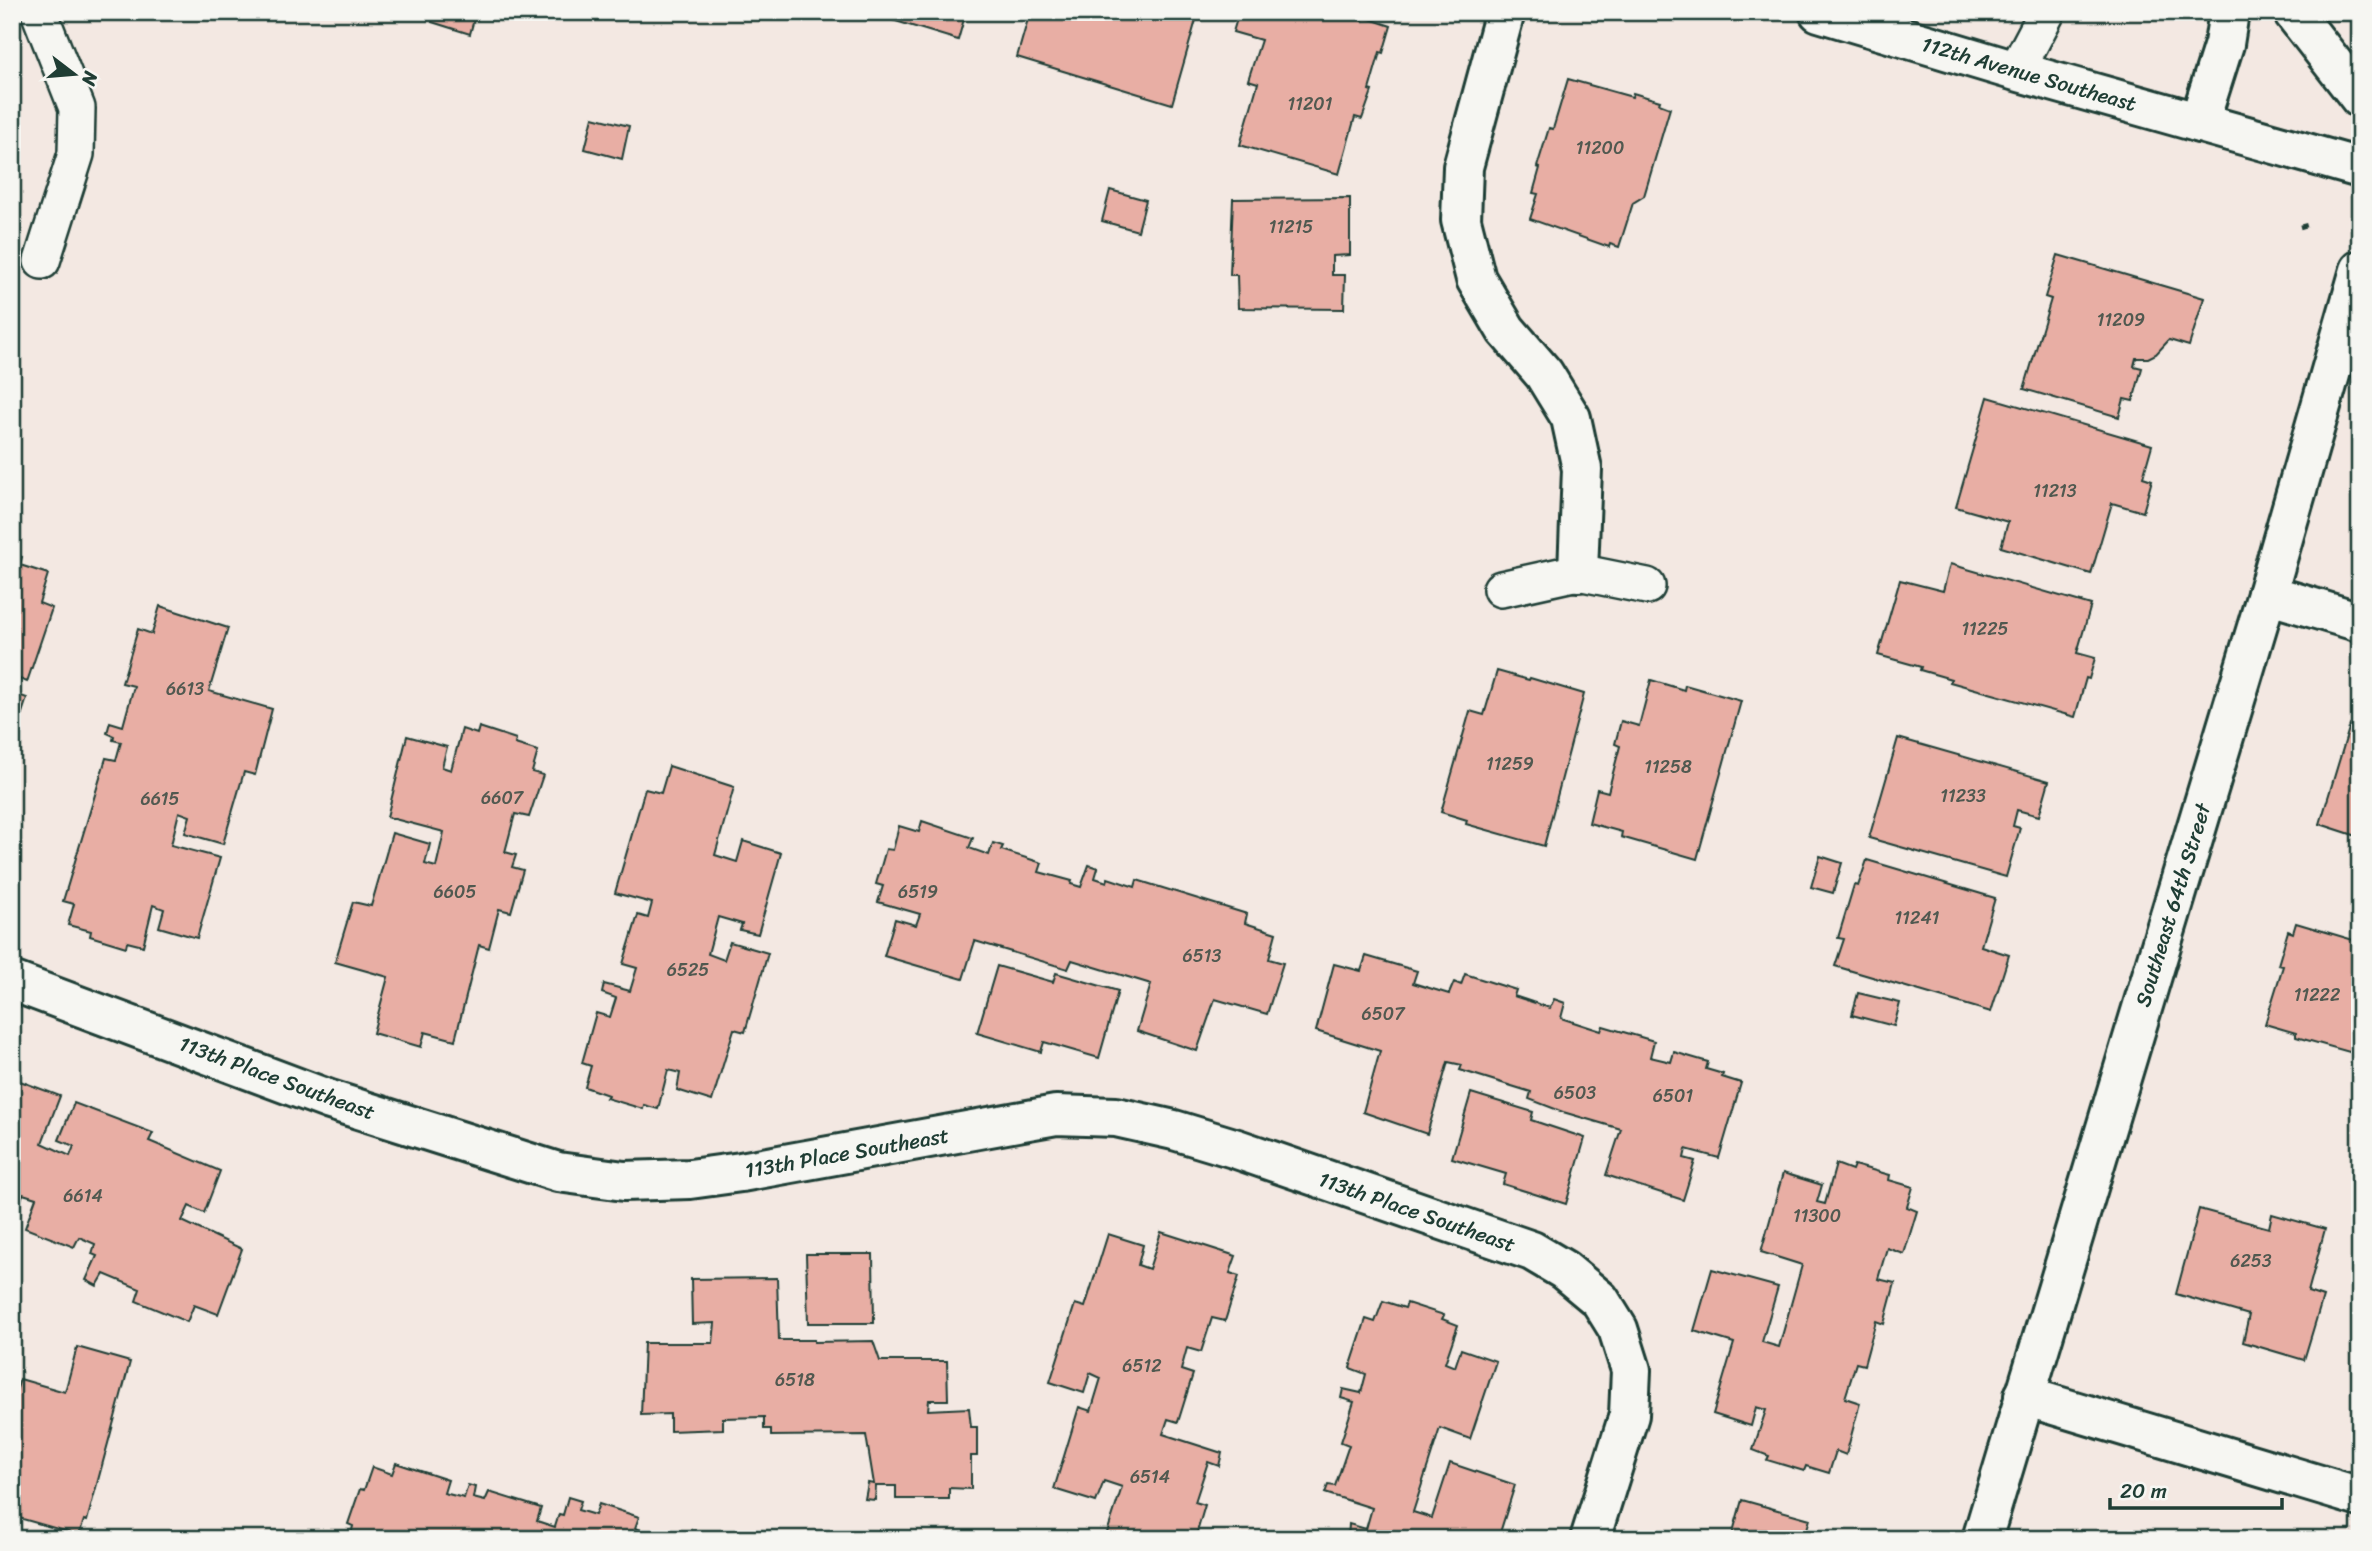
<svg xmlns="http://www.w3.org/2000/svg" width="2372" height="1551" font-family="Sriracha,sans-serif">
  <rect width="100%" height="100%" fill="#f3e8e2"/>
  <filter id="ink" filterUnits="userSpaceOnUse"><feTurbulence type="fractalNoise" baseFrequency=".0143" numOctaves="2"/><feDisplacementMap in="SourceGraphic" scale="14" xChannelSelector="R" yChannelSelector="G"/><feConvolveMatrix kernelMatrix="1 2 1 2 8 2 1 2 1" color-interpolation-filters="sRGB"/></filter>
  <g filter="url(#ink)">
    <g fill="#e8aea4" stroke="#1f3d34" stroke-width="2">
      <polygon points="435,12 476,12 470,34 432,22"/>
      <polygon points="866,12 966,12 958,40"/>
      <polygon points="1030,12 1198,13 1172,104 1017,57"/>
      <polygon points="1239,12 1337,12 1363,20 1364,17 1391,26 1383,53 1380,52 1369,90 1372,91 1362,119 1355,117 1339,174 1240,145 1258,83 1248,80 1261,40 1233,32"/>
      <polygon points="1568,79 1632,97 1633,93 1660,101 1659,104 1670,108 1644,196 1633,203 1619,247 1610,244 1609,247 1530,219 1538,194 1533,193 1540,168 1537,167 1549,128 1553,129"/>
      <polygon points="593,117 629,126 622,159 585,149"/>
      <polygon points="1110,190 1146,200 1138,231 1102,221"/>
      <polygon points="1350,198 1350,255 1332,256 1332,275 1345,275 1344,309 1238,308 1237,275 1230,275 1233,199"/>
      <polygon points="2058,255 2204,298 2189,346 2169,340 2156,354 2148,358 2136,358 2134,366 2142,368 2133,401 2124,399 2119,417 2024,389 2051,299 2045,297"/>
      <polygon points="1988,397 2152,445 2143,477 2152,480 2143,512 2112,503 2091,574 2001,547 2008,522 1956,507"/>
      <polygon points="12,554 22,557 20,565 48,574 39,603 52,608 27,682 20,679 16,694 27,698 13,740"/>
      <polygon points="1950,564 2091,605 2077,653 2095,658 2089,679 2086,678 2075,717 1950,682 1951,679 1920,670 1921,667 1878,655 1900,580 1943,591"/>
      <polygon points="160,606 228,628 209,691 272,709 255,775 244,772 223,844 185,833 190,816 179,812 171,845 220,858 197,938 159,927 164,909 153,905 143,946 127,942 126,947 90,936 91,931 68,925 74,904 63,901 106,758 116,760 121,742 113,740 114,736 107,733 110,722 123,726 134,686 122,683 138,629 152,634"/>
      <polygon points="1497,671 1529,680 1530,678 1584,694 1544,846 1466,824 1467,820 1441,812 1470,711 1484,715"/>
      <polygon points="1651,680 1684,690 1685,685 1741,701 1697,859 1621,837 1622,832 1589,823 1597,789 1608,792 1620,746 1615,744 1621,721 1639,726"/>
      <polygon points="2350,725 2360,728 2360,837 2320,824"/>
      <polygon points="479,727 516,739 515,744 538,751 532,772 543,775 529,817 515,814 505,852 516,855 512,867 523,870 511,912 499,909 489,948 479,945 455,1040 425,1032 421,1047 373,1033 388,977 335,962 353,902 371,906 392,833 430,844 425,864 436,867 444,832 387,817 407,736 447,747 442,767 451,770 462,729 477,734"/>
      <polygon points="1898,738 2049,781 2039,816 2017,810 2013,826 2020,828 2006,877 1869,838"/>
      <polygon points="669,766 734,787 715,855 737,862 743,841 781,853 758,934 740,930 742,924 718,917 708,954 724,960 730,942 768,953 745,1032 734,1029 712,1101 677,1090 680,1073 668,1070 658,1109 644,1105 643,1109 606,1098 608,1095 585,1087 591,1066 582,1063 596,1013 610,1017 616,998 602,993 604,984 630,991 637,968 623,964 638,915 648,918 652,903 615,893 645,789 661,793"/>
      <polygon points="922,821 973,838 969,848 989,855 993,843 1003,846 1001,850 1042,863 1039,872 1072,881 1071,884 1081,887 1089,865 1098,868 1095,878 1107,882 1108,878 1135,887 1137,880 1247,914 1245,923 1276,933 1269,959 1283,963 1267,1014 1215,999 1197,1051 1137,1031 1151,984 1072,960 1068,969 975,941 963,979 884,956 895,919 916,925 920,914 878,902 883,886 876,884 886,849 893,850 899,826 919,832"/>
      <polygon points="1820,856 1842,863 1833,893 1811,887"/>
      <polygon points="1867,860 1995,898 1981,946 2009,955 1991,1012 1835,966 1844,939 1838,938 1854,885 1858,886"/>
      <polygon points="2296,923 2360,942 2360,1055 2296,1037 2296,1033 2265,1024 2283,966 2278,965 2288,931 2293,933"/>
      <polygon points="1366,956 1417,971 1413,983 1449,994 1454,982 1461,985 1465,974 1516,990 1514,996 1550,1008 1554,999 1565,1003 1561,1018 1601,1031 1603,1026 1654,1041 1650,1057 1671,1062 1674,1052 1708,1062 1706,1069 1723,1074 1722,1077 1741,1083 1719,1158 1686,1149 1684,1158 1695,1161 1683,1200 1606,1175 1621,1129 1563,1112 1529,1099 1531,1092 1460,1070 1462,1065 1448,1062 1427,1134 1363,1112 1380,1051 1316,1031 1334,964 1361,971"/>
      <polygon points="997,966 1053,982 1056,973 1118,991 1099,1058 1044,1042 1041,1052 977,1033"/>
      <polygon points="1858,993 1900,1003 1894,1026 1852,1015"/>
      <polygon points="12,1078 60,1096 42,1143 70,1156 74,1146 59,1140 74,1103 153,1133 149,1141 220,1171 204,1213 189,1206 182,1221 242,1249 218,1314 194,1305 187,1322 136,1301 140,1289 104,1274 97,1286 86,1280 97,1256 92,1254 95,1244 79,1237 74,1247 25,1228 36,1198 23,1194 12,1224"/>
      <polygon points="1471,1093 1533,1112 1531,1120 1585,1138 1566,1204 1503,1184 1506,1174 1452,1158"/>
      <polygon points="1836,1164 1852,1170 1854,1165 1890,1175 1889,1180 1913,1187 1907,1207 1917,1211 1904,1254 1887,1248 1878,1279 1895,1283 1884,1324 1876,1321 1864,1365 1856,1363 1845,1398 1860,1403 1846,1455 1836,1451 1829,1473 1806,1466 1804,1471 1767,1460 1769,1456 1753,1450 1766,1410 1756,1407 1751,1426 1713,1414 1734,1343 1694,1331 1712,1269 1778,1287 1762,1342 1779,1347 1802,1265 1761,1252 1783,1173 1822,1185 1817,1202 1825,1204"/>
      <polygon points="2199,1209 2269,1228 2272,1214 2325,1229 2308,1292 2323,1297 2304,1360 2243,1342 2249,1315 2176,1294"/>
      <polygon points="1161,1232 1236,1256 1230,1273 1239,1276 1225,1321 1212,1318 1201,1352 1187,1348 1181,1370 1193,1374 1178,1422 1168,1419 1163,1434 1222,1453 1219,1466 1208,1462 1195,1502 1205,1505 1195,1539 1105,1539 1122,1487 1104,1481 1096,1502 1054,1489 1079,1407 1091,1411 1101,1378 1090,1373 1084,1393 1050,1382 1075,1304 1085,1307 1108,1234 1143,1245 1138,1265 1149,1269"/>
      <polygon points="806,1254 873,1254 874,1323 808,1323"/>
      <polygon points="777,1278 779,1340 814,1340 814,1342 873,1341 880,1361 947,1361 948,1400 929,1400 928,1410 969,1408 971,1427 977,1427 977,1456 971,1456 971,1489 949,1488 949,1499 896,1499 896,1486 876,1486 875,1500 865,1499 868,1483 874,1484 866,1435 771,1436 771,1429 764,1429 764,1417 723,1418 723,1429 670,1431 670,1414 641,1415 644,1343 713,1343 715,1323 692,1324 691,1279"/>
      <polygon points="1383,1301 1405,1308 1407,1303 1444,1315 1442,1319 1458,1325 1445,1363 1455,1367 1461,1349 1496,1361 1470,1439 1440,1428 1413,1512 1432,1518 1450,1463 1515,1485 1498,1539 1348,1539 1349,1524 1366,1529 1372,1508 1325,1493 1328,1485 1335,1486 1349,1445 1341,1442 1354,1402 1341,1398 1343,1389 1361,1393 1366,1374 1350,1368 1366,1319 1375,1322"/>
      <polygon points="77,1347 130,1362 87,1521 84,1520 79,1535 12,1516 12,1492 15,1482 12,1481 12,1394 15,1395 20,1379 65,1392"/>
      <polygon points="396,1463 448,1480 444,1493 464,1498 468,1485 475,1487 473,1498 485,1501 489,1492 541,1508 537,1521 555,1527 559,1514 563,1515 568,1497 581,1501 578,1510 595,1515 599,1504 639,1517 635,1528 667,1538 350,1539 353,1526 348,1524 360,1489 364,1490 372,1467 392,1474"/>
      <polygon points="1742,1500 1810,1519 1804,1539 1731,1539"/>
    </g>
    <g fill="none" stroke-linecap="round" stroke-linejoin="round">
      <g stroke="#1f3d34" stroke-width="40">
        <g id="service">
          <polyline points="39,12 77,108 76,154 42,261"/>
          <polyline points="2016,71 2047,12"/>
          <polyline points="1501,589 1578,572 1647,586"/>
        </g>
      </g>
      <g stroke="#1f3d34" stroke-width="44">
        <g id="minor">
          <polyline points="1505,12 1463,167 1461,220 1476,279 1506,330 1544,374 1571,418 1582,469 1578,572"/>
          <polyline points="2267,594 2360,622"/>
          <polyline points="12,981 330,1100 558,1172 624,1181 690,1179 741,1172 1056,1115 1116,1117 1174,1130 1237,1149 1532,1251 1564,1270 1600,1300 1618,1329 1631,1370 1629,1415 1590,1539"/>
          <polyline points="2024,1396 2360,1497"/>
          <polyline points="1982,1539 2267,594 2360,270"/>
        </g>
      </g>
      <g stroke="#1f3d34" stroke-width="44">
        <g id="secondary">
          <polyline points="1819,12 2016,71 2360,168"/>
          <polyline points="2293,12 2360,98"/>
          <polyline points="2199,123 2224,44 2229,12"/>
        </g>
      </g>
      <polyline stroke="#1f3d34" stroke-width="4.5" stroke-dasharray="7 5" stroke-linecap="butt" points="2300,227 2307,225"/>
      <use href="#service" stroke="#f6f6f2" stroke-width="35"/>
      <use href="#minor" stroke="#f6f6f2" stroke-width="38"/>
      <use href="#secondary" stroke="#f6f6f2" stroke-width="38"/>
    </g>
  </g>
  <g text-anchor="middle" dominant-baseline="central" stroke-width="5" stroke-linejoin="round" paint-order="stroke">
    <g font-size="18" fill="#515950">
      <text x="1310" y="104">11201</text>
      <text x="1600" y="148">11200</text>
      <text x="1291" y="227">11215</text>
      <text x="2121" y="320">11209</text>
      <text x="2055" y="491">11213</text>
      <text x="1985" y="629">11225</text>
      <text x="185" y="689">6613</text>
      <text x="1510" y="764">11259</text>
      <text x="1668" y="767">11258</text>
      <text x="1963" y="796">11233</text>
      <text x="502" y="798">6607</text>
      <text x="160" y="799">6615</text>
      <text x="455" y="892">6605</text>
      <text x="918" y="892">6519</text>
      <text x="1917" y="918">11241</text>
      <text x="1202" y="956">6513</text>
      <text x="688" y="970">6525</text>
      <text x="2317" y="995">11222</text>
      <text x="1383" y="1014">6507</text>
      <text x="1575" y="1093">6503</text>
      <text x="1673" y="1096">6501</text>
      <text x="83" y="1196">6614</text>
      <text x="1817" y="1216">11300</text>
      <text x="2251" y="1261">6253</text>
      <text x="1142" y="1366">6512</text>
      <text x="795" y="1380">6518</text>
      <text x="1150" y="1477">6514</text>
    </g>
    <g font-size="21" fill="#1f3d34" stroke="#f6f6f2">
      <text transform="translate(2029 74) rotate(16)">112th Avenue Southeast</text>
      <text transform="translate(2173 905) rotate(-73)">Southeast 64th Street</text>
      <text transform="translate(277 1078) rotate(20)">113th Place Southeast</text>
      <text transform="translate(847 1153) rotate(-10)">113th Place Southeast</text>
      <text transform="translate(1417 1212) rotate(19)">113th Place Southeast</text>
    </g>
  </g>
  <rect width="2372" height="1551" fill="none" stroke="#f6f6f2" stroke-width="42"/>
  <rect x="21" y="21" width="2330" height="1509" fill="none" stroke="#1f3d34" stroke-width="2.5" filter="url(#ink)"/>
  <g transform="translate(74 74) rotate(106)" stroke="#f6f6f2" stroke-width="5" paint-order="stroke">
  <path d="M0-5L12 26L0 18L-12 26Z" fill="#1f3d34"/>
  <text y="-10" font-size="19" font-weight="bold" text-anchor="middle" fill="#1f3d34">N</text>
  </g>
  <path d="M2110 1498v10h172v-10" fill="none" stroke="#1f3d34" stroke-width="3.5"/>
  <text x="2120" y="1498" font-size="21" fill="#1f3d34" stroke="#f6f6f2" stroke-width="5" paint-order="stroke">20 m</text>
</svg>
